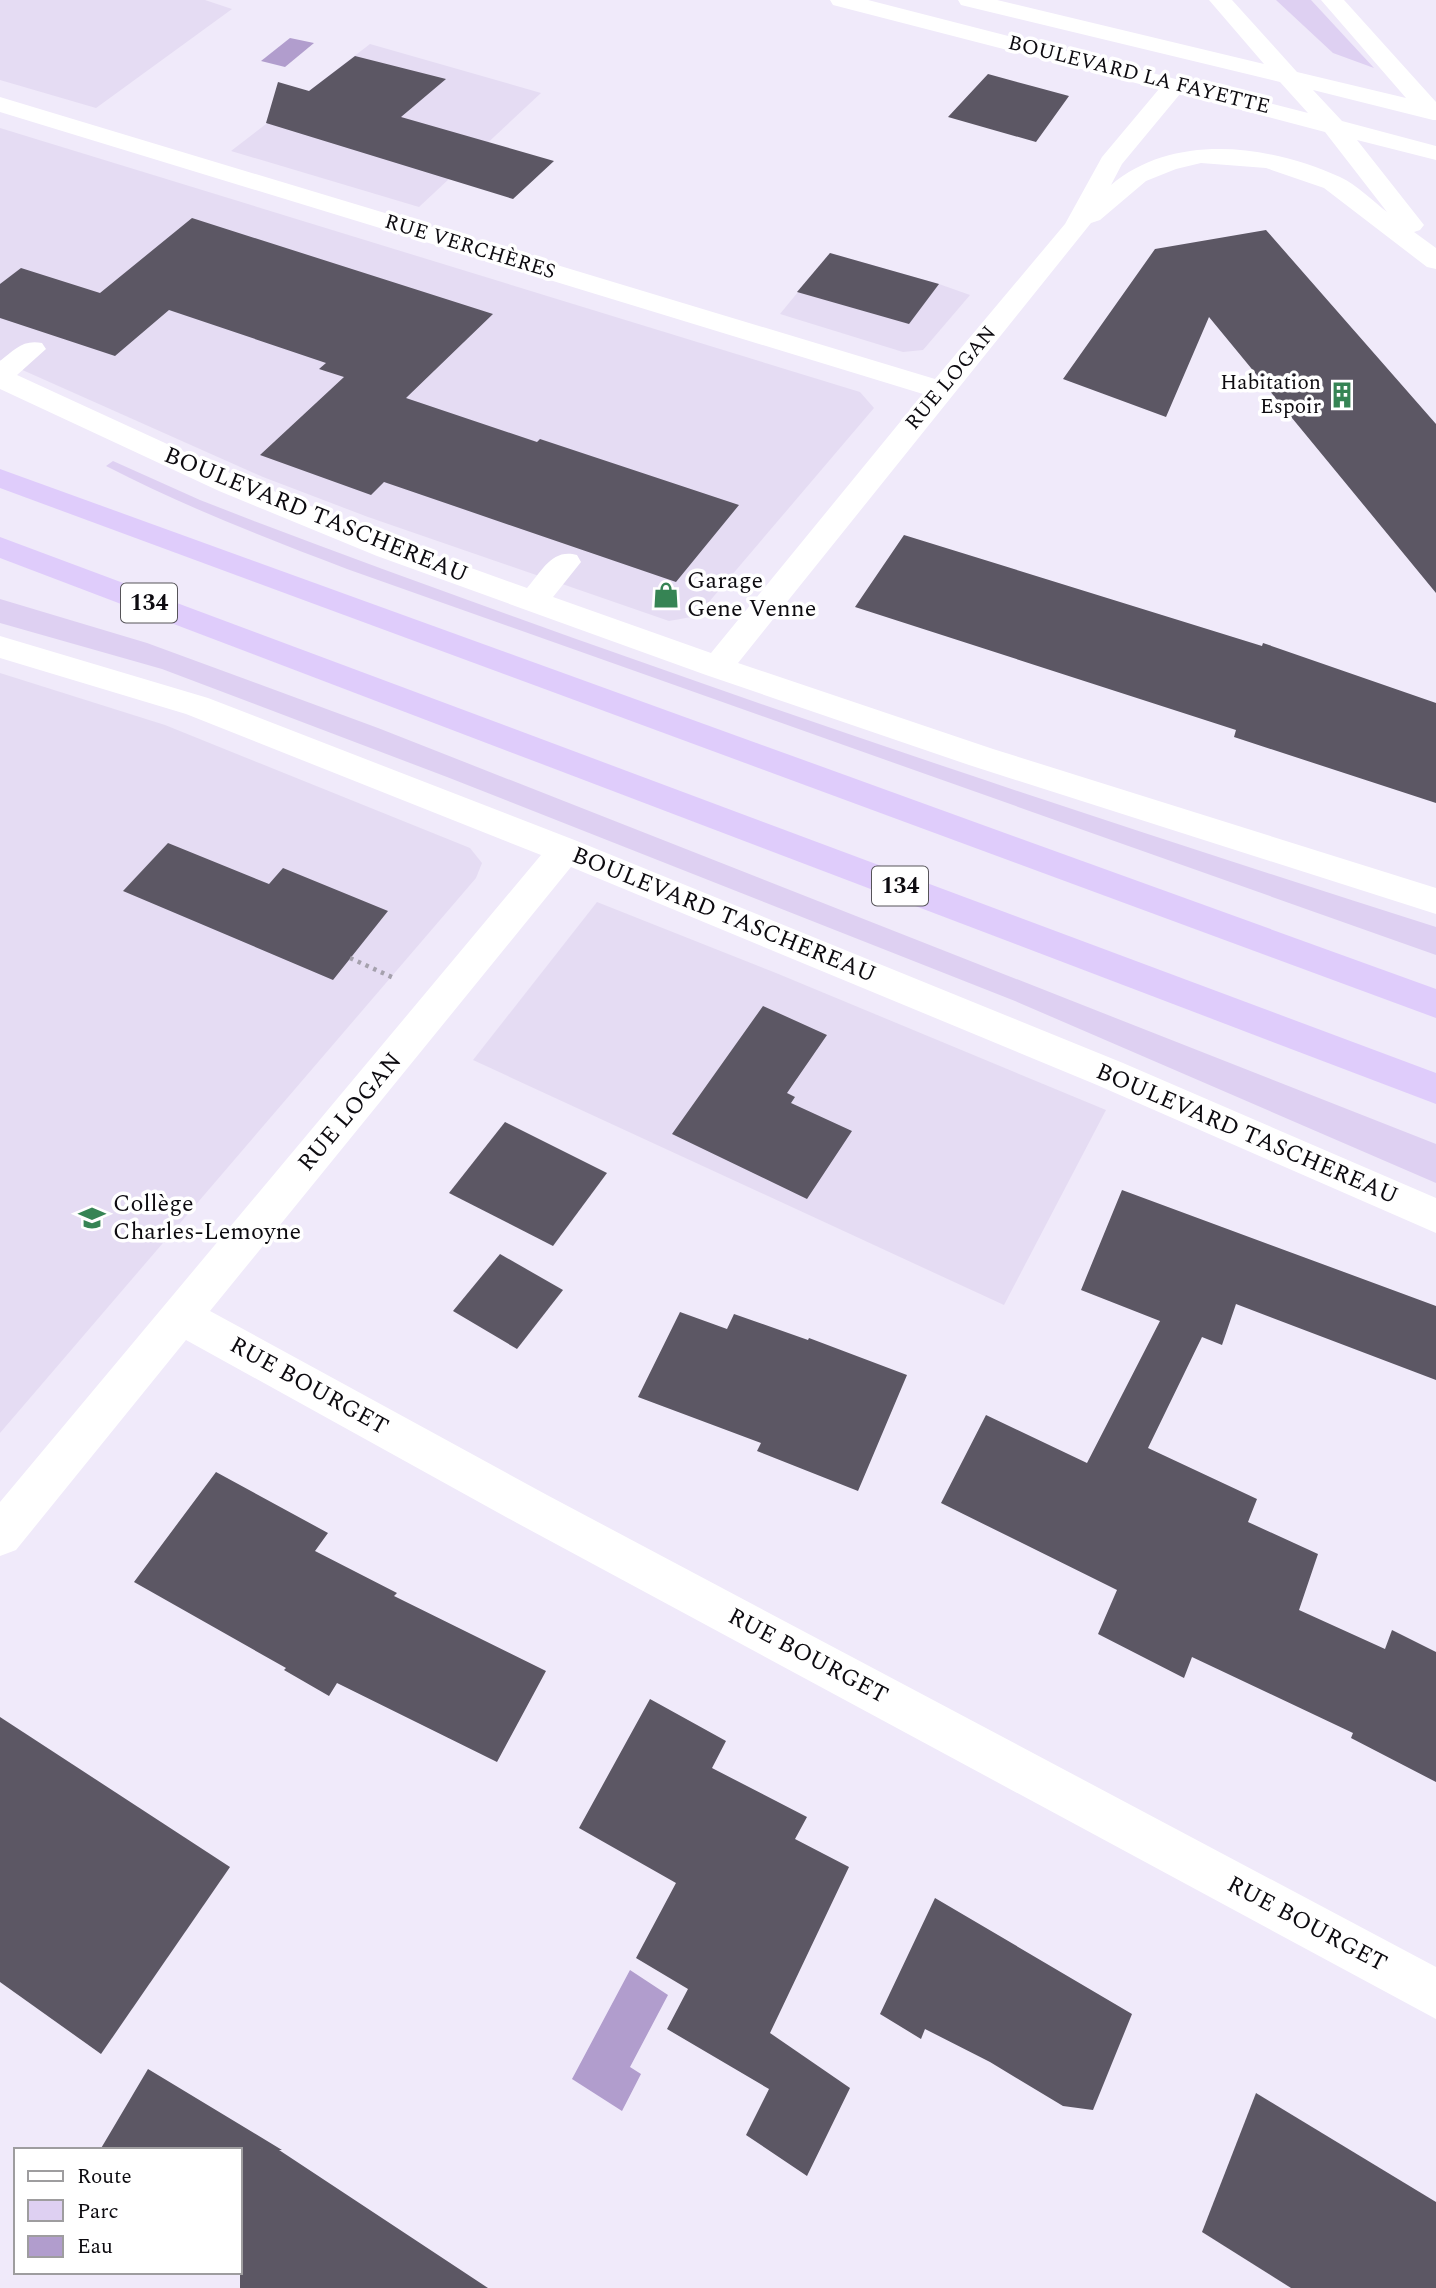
<svg xmlns="http://www.w3.org/2000/svg" width="1436" height="2288" font-family="Spectral,serif">
  <rect width="100%" height="100%" fill="#f0eafa"/>
  <g fill="#e5dcf3">
    <polygon points="0,0 205,0 232,9 96,108 0,80"/>
    <polygon points="370,44 541,93 419,207 231,151"/>
    <polygon points="0,128 860,392 874,408 697,616 669,621 368,517 263,477 0,360"/>
    <polygon points="830,253 939,284 970,295 923,350 903,352 780,314"/>
    <polygon points="0,673 165,725 470,848 482,863 476,878 0,1433"/>
    <polygon points="597,902 776,973 1106,1110 1004,1305 473,1060"/>
  </g>
  <g fill="#ded0f2">
    <polygon points="1276,0 1311,0 1374,68 1333,53"/>
    <path d="M113,461L200,500L254,521C644,668 1039,801 1436,927V955L347,569C266,538 183,506 106,466Z"/>
    <polygon points="0,599 147,643 378,728 1436,1144 1436,1183 1015,1001 447,777 162,669 0,623"/>
  </g>
  <g fill="#b19dcd">
    <polygon points="290,38 314,43 285,67 261,61"/>
    <polygon points="630,1970 668,1995 630,2067 641,2074 622,2111 572,2079"/>
  </g>
  <g fill="#5c5764">
    <polygon points="355,56 446,79 401,117 554,161 513,199 266,123 278,82 309,91"/>
    <polygon points="988,74 1032,86 1069,96 1036,142 948,117"/>
    <polygon points="192,218 493,314 406,398 537,442 540,439 739,505 676,582 384,482 371,495 260,455 344,377 319,369 326,363 169,310 115,356 0,318 0,284 21,268 100,293"/>
    <polygon points="1266,230 1436,424 1436,593 1209,317 1166,417 1063,379 1155,249"/>
    <polygon points="830,253 939,284 909,324 797,292"/>
    <polygon points="904,535 1262,646 1263,643 1436,703 1436,803 1234,737 1236,730 855,607"/>
    <polygon points="168,843 269,884 283,868 388,911 333,980 123,891"/>
    <polygon points="763,1006 827,1035 787,1093 795,1097 791,1103 852,1131 807,1199 672,1134"/>
    <polygon points="505,1122 607,1173 553,1246 449,1193"/>
    <polygon points="1122,1190 1436,1306 1436,1380 1236,1304 1222,1345 1202,1337 1148,1448 1257,1499 1248,1522 1318,1554 1299,1610 1385,1649 1392,1630 1436,1652 1436,1782 1351,1738 1353,1733 1192,1657 1184,1678 1098,1634 1117,1590 941,1503 986,1415 1087,1463 1160,1321 1081,1290"/>
    <polygon points="500,1254 563,1290 517,1349 453,1311"/>
    <polygon points="680,1312 727,1329 734,1314 808,1340 809,1338 907,1375 858,1491 757,1451 761,1443 638,1397"/>
    <polygon points="216,1472 328,1533 315,1551 397,1593 394,1596 546,1671 497,1762 337,1683 329,1696 284,1670 286,1668 134,1582"/>
    <polygon points="650,1699 726,1741 712,1768 807,1817 795,1839 849,1867 770,2033 850,2088 807,2176 746,2135 769,2089 667,2029 688,1989 636,1958 676,1883 579,1828"/>
    <polygon points="0,1717 230,1867 101,2054 0,1982"/>
    <polygon points="935,1898 1132,2014 1093,2110 1063,2106 990,2062 925,2029 921,2039 880,2014"/>
    <polygon points="148,2069 282,2150 279,2150 488,2288 240,2288 240,2150 100,2150"/>
    <polygon points="1256,2093 1436,2202 1436,2288 1291,2288 1202,2232"/>
  </g>
  <g fill="none" stroke-linecap="round" stroke-linejoin="round">
    <polyline stroke="#a5a1ad" stroke-width="4.5" stroke-dasharray="3.5 5" stroke-linecap="butt" points="350,958 396,979"/>
    <g fill="#fff" fill-rule="evenodd">
      <path d="M830,0H868L1308,113L1280,82L961,5L958,0H997L1264,64L1209,0H1232L1297,72L1406,98L1321,0H1344L1436,102V120H1433L1313,90L1342,121L1436,146V160L1357,140L1424,225L1420,230L1414,232L1436,248V269L1427,267L1324,188L1266,168L1201,163L1176,169L1146,181L1100,220L1091,223L738,663L993,749L1436,888V914L969,765L706,675L377,556L219,491L0,389V361C14,350 23,339 42,343L46,349L17,375L239,477L399,542L527,588C542,571 552,548 577,555L581,562L553,597L711,653L923,394L0,112V97L935,379L1065,224L1102,157L1159,89L833,5ZM1180,94L1325,132L1387,212C1373,201 1357,185 1340,177C1270,145 1174,132 1111,185L1122,164Z"/>
      <polygon points="0,636 208,698 577,841 1123,1063 1436,1198 1436,1233 1097,1085 571,867 210,1311 547,1495 1436,1967 1436,2019 517,1523 186,1340 16,1550 0,1556 0,1502 541,855 186,714 0,658"/>
    </g>
    <g fill="#dfccfb" fill-rule="evenodd">
      <polygon points="0,469 1436,989 1436,1018 0,488"/>
      <polygon points="0,537 1436,1073 1436,1104 0,558"/>
    </g>
  </g>
  <defs>
    <g id="building-bare" transform="scale(2.1)"><path d="M-4-6H4V6H1V3H-1V6H-4ZM-2.5-4.3h1.7v1.8h-1.7ZM.8-4.3h1.7v1.8H.8ZM-2.5-1h1.7V.8h-1.7ZM.8-1h1.7V.8H.8Z" fill="#368454" stroke="#fff" stroke-width="2.5" paint-order="stroke"/></g>
    <g id="shop-bare" transform="scale(2.1)"><path d="M-5-2.5h2.3a2.7 3.5 0 0 1 5.4 0H5L5.5 6h-11ZM-1.5-2.5h3a1.5 2.3 0 0 0-3 0Z" fill="#368454" stroke="#fff" stroke-width="2.5" paint-order="stroke"/></g>
    <g id="school-bare" transform="scale(2.1)"><path d="M0-5L7-2L0 1L-7-2ZM-4 1L0 2.5L4 1V4Q0 6-4 4Z" fill="#368454" stroke="#fff" stroke-width="2.5" paint-order="stroke"/></g>
  </defs>
  <g fill-rule="evenodd">
    <use href="#building-bare" x="1342" y="395"/>
    <use href="#shop-bare" x="666" y="595"/>
    <use href="#school-bare" x="92" y="1218"/>
  </g>
  <g text-anchor="middle" dominant-baseline="central" stroke-width="7" stroke-linejoin="round" paint-order="stroke">
    <g font-size="21" fill="#0d0b10" stroke="#fff">
      <text transform="translate(1139 75) rotate(14)">BOULEVARD LA FAYETTE</text>
      <text transform="translate(470 247) rotate(17)">RUE VERCHÈRES</text>
      <text transform="translate(951 378) rotate(-50)">RUE LOGAN</text>
    </g>
    <g font-size="21" fill="#0d0b10" stroke="#fff" text-anchor="end">
      <text x="1321" y="383">Habitation<tspan x="1321" dy="24">Espoir</tspan></text>
    </g>
    <g fill="#fff" stroke="#565458" stroke-width="2">
      <rect x="121" y="583.5" width="56" height="39" rx="5"/>
      <rect x="872" y="866.5" width="56" height="39" rx="5"/>
    </g>
    <g font-size="23" font-weight="bold" fill="#0d0b10">
      <text x="149" y="603">134</text>
      <text x="900" y="886">134</text>
    </g>
    <g font-size="24" fill="#0d0b10" stroke="#fff">
      <text transform="translate(316 515) rotate(22)">BOULEVARD TASCHEREAU</text>
      <text transform="translate(724 915) rotate(22)">BOULEVARD TASCHEREAU</text>
      <text transform="translate(350 1112) rotate(-50)">RUE LOGAN</text>
      <text transform="translate(1247 1134) rotate(23)">BOULEVARD TASCHEREAU</text>
      <text transform="translate(309 1386) rotate(29)">RUE BOURGET</text>
      <text transform="translate(808 1656) rotate(28)">RUE BOURGET</text>
      <text transform="translate(1307 1924) rotate(28)">RUE BOURGET</text>
    </g>
    <g font-size="24" fill="#0d0b10" stroke="#fff" text-anchor="start">
      <text x="687" y="581">Garage<tspan x="687" dy="28">Gene Venne</tspan></text>
      <text x="113" y="1204">Collège<tspan x="113" dy="28">Charles-Lemoyne</tspan></text>
    </g>
  </g>
  <rect x="14" y="2148" width="228" height="126" fill="#ffffff" stroke="#9e9d9f" stroke-width="2"/>
  <rect x="28" y="2171" width="35" height="10" fill="#ffffff" stroke="#9e9d9f" stroke-width="2"/>
  <text x="77" y="2183" font-size="21" fill="#0d0b10">Route</text>
  <rect x="28" y="2200" width="35" height="21" fill="#ded0f2" stroke="#9e9d9f" stroke-width="2"/>
  <text x="77" y="2218" font-size="21" fill="#0d0b10">Parc</text>
  <rect x="28" y="2236" width="35" height="21" fill="#b19dcd" stroke="#9e9d9f" stroke-width="2"/>
  <text x="77" y="2253" font-size="21" fill="#0d0b10">Eau</text>
</svg>
